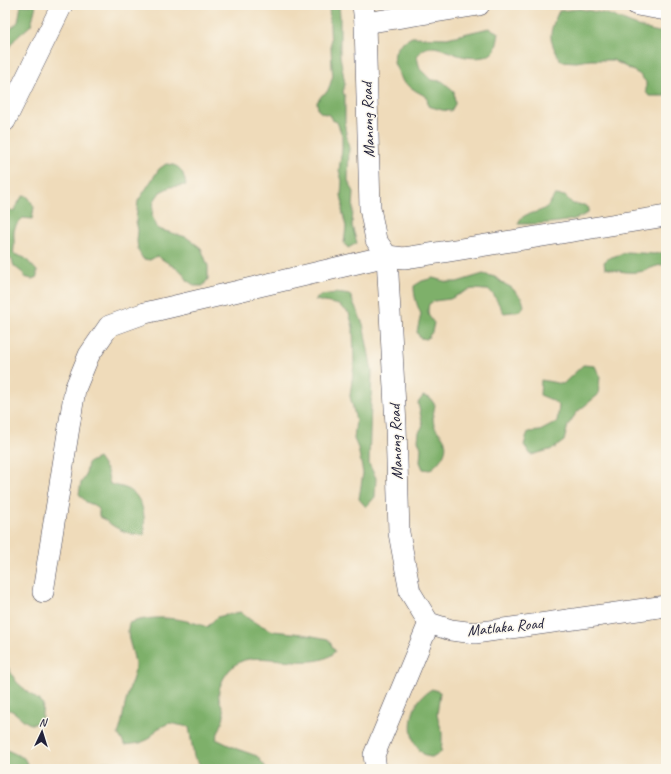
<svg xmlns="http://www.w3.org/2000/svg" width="671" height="774" font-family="Caveat,sans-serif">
  <rect width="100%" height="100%" fill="#fbf7ec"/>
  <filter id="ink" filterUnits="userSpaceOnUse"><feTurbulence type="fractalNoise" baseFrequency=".025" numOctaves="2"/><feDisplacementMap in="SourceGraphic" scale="8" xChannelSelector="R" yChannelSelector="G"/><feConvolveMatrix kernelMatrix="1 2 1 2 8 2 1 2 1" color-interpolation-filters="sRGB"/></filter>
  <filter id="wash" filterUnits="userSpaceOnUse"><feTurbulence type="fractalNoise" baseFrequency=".012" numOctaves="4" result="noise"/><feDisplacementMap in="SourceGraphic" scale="16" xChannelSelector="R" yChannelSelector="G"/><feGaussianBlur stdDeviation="0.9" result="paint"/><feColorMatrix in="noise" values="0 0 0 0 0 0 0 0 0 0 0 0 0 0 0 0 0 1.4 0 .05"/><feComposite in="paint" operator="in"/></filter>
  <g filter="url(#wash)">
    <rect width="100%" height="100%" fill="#efdbba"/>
    <g fill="#7eb06a" stroke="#506952">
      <polygon points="21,5 36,5 31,25 15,39 5,53 5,34 18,22"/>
      <polygon points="329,5 339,5 340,16 340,56 345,84 343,92 345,97 345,128 349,147 348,181 354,192 352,226 357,243 348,248 344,243 346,227 342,210 343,204 341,195 342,181 339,170 342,149 342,135 337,122 332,120 329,115 322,113 318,110 317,102 322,95 327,92 330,85 333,75 332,68"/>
      <path d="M580,9C589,11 601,12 610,15C628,22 646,31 666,33V96H649L646,92V82L639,74L613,60H590L576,62L561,61C548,39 548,34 559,11Z"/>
      <path d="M489,28L499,33C498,38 497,47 494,51C486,61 466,58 455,54C442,49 426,40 417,57L420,69L431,80L442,81L454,91L455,104L451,111L442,110L428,106L427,97L416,91L403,82L394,63L395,52L401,43L412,37L447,38Z"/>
      <path d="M166,164C181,165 183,171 186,185L170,187L160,192L154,201L152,216L158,229L186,237L201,248L208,266V279L203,286H195L188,281L182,272L157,256L150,260L143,259L138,250L137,241L138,230L136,221L138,201L159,169Z"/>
      <path d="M25,195L29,198L34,207L32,219L23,218C10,229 15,234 14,247C14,249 13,251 14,254L25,258L37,271V277L32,279L24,277V274L14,266L12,260L5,254V209L14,211L21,198Z"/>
      <path d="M555,195L565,196L573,204L584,205L589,208L588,212C576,224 535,224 518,224C522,211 536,215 545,208C549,206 552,199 555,195Z"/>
      <path d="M627,252L654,254L666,252V264C658,265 651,268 644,271C631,274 617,271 605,268L604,262L609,258Z"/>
      <path d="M483,274L495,277L501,282L512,288L522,299L524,306L520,311L504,313L493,294L489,290H485L474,289L468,290L450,299L434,301L429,304C427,312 428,316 434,323L432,332L427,339L420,338L417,332L421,314C417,305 414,297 414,286L422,281L433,278L447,282H457Z"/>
      <polygon points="336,293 350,295 363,324 372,371 369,464 376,478 375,497 366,507 359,499 363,473 358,448 354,439 356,420 350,396 354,365 353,327 349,313 339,305 315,300 321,295"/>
      <polygon points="583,365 595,366 600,377 598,395 577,412 568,425 564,441 553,449 531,455 524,445 528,432 540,431 557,422 559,406 552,400 540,395 541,380 563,384"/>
      <path d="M423,396L430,398L435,405C434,410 432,418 434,424C435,429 439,432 442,436C452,449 440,462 430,470L423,469L420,462L421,448L418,440L419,432L423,426L418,403Z"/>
      <path d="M98,458L107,471L110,484C116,486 126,487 131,491C145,501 145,520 144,535C125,535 114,527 99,516V510L94,505L86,502L79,494L81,483L85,477L88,463Z"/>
      <path d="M240,612L252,621L273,631L302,634L328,639L335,651C321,671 270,655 249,659C236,661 226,671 221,684C214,700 225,705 224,716C223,723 218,732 216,739L237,749L257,756L267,769H203L194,757L189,727L169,723L157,729L149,739L140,743L125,745L118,734C123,722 123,710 127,698C129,686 135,677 135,665C134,650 125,638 129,623C155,614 182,618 207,627L217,617Z"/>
      <path d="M5,663C11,670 13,680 20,685C27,692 35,697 43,704L41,723C38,723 34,724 31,724C21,721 15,709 5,709Z"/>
      <path d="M432,689L440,692L437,715L442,732V741L441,752L434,757C431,757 427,757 425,755C407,743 408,715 420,699C423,695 427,692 432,689Z"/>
      <polygon points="5,749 24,758 30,769 5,769"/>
      <polygon points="102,762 111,762 125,769 97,769"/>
    </g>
  </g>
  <g filter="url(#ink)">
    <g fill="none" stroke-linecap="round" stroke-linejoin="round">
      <g stroke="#413e4e" stroke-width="22">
        <g id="minor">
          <polyline points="363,5 365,23 370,208 376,240 387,256 396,426 399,533 410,592 429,623"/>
          <polyline points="637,5 666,10"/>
          <polyline points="365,23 479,5"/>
          <polyline points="5,121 62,5"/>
          <polyline points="43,592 75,389 89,355 109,326 145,313 387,256 404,258 424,255 666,216"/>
          <polyline points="429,623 451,630 475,633 666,606"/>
          <polyline points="376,769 374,755 429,623"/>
        </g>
      </g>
      <use href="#minor" stroke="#fff" stroke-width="21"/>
    </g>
  </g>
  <g text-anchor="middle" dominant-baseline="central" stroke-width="3" stroke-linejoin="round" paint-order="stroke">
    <g font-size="16" fill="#22223b" stroke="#fbf7ec">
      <text transform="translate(368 120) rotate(-92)">Manong Road</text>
      <text transform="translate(396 442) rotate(-92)">Manong Road</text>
      <text transform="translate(505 627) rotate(-6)">Matlaka Road</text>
    </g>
  </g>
  <rect width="671" height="774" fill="none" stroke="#fbf7ec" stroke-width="20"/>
  <g transform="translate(42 732) rotate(4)" stroke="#fbf7ec" stroke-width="3" paint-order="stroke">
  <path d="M0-3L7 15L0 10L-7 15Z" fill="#22223b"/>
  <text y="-6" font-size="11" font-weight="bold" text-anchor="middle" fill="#22223b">N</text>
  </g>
</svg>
